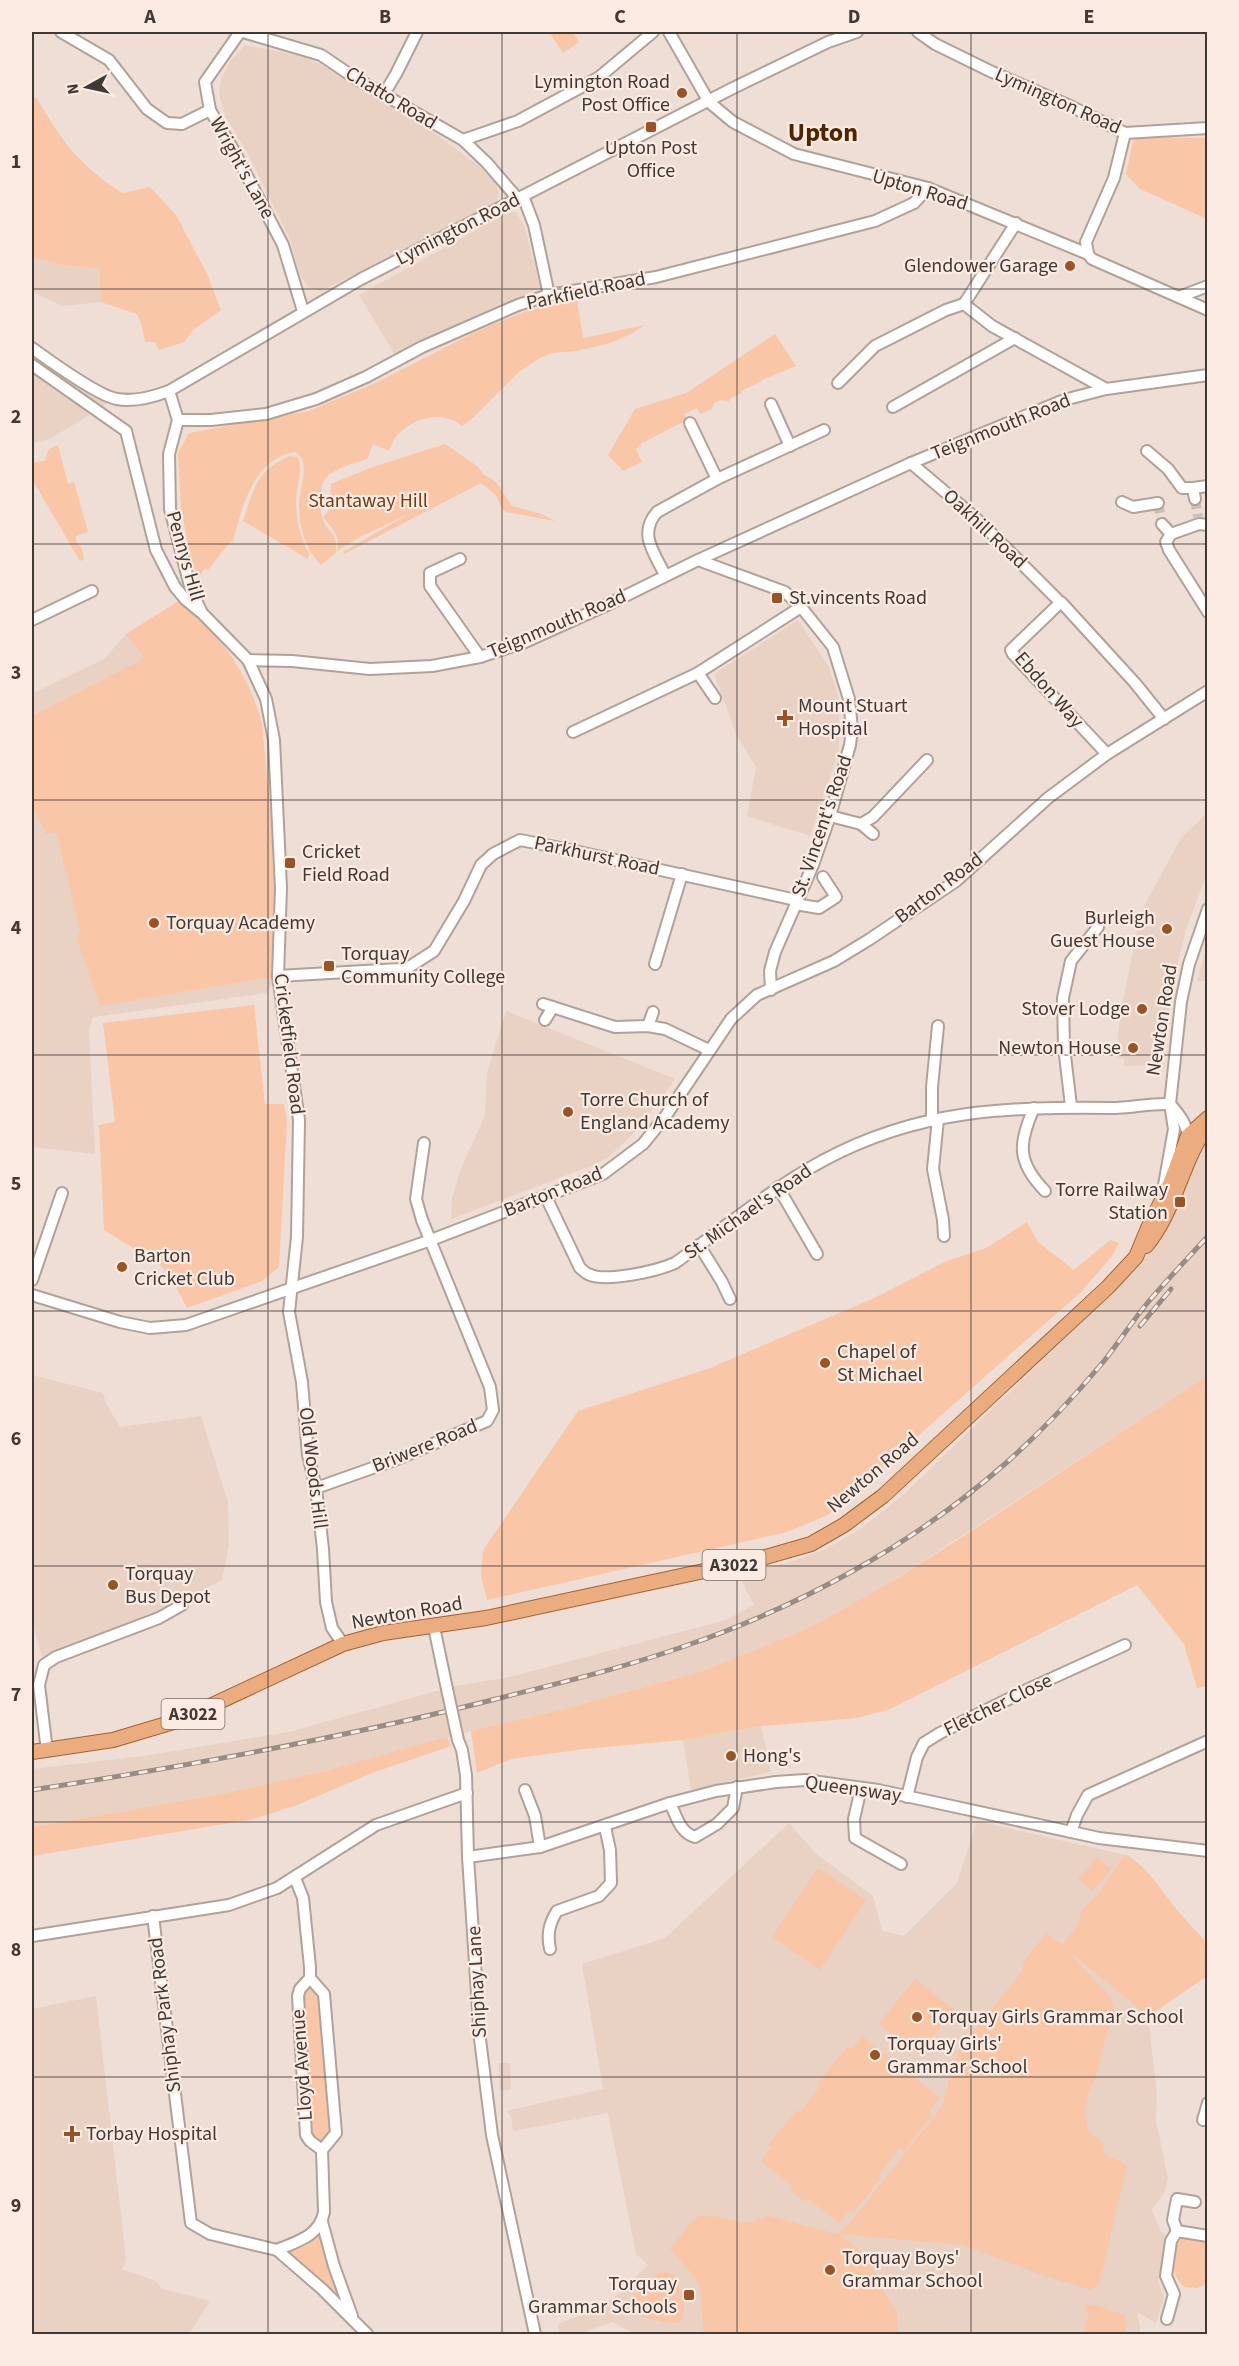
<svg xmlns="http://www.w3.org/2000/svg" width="1239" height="2366" font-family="'Source Sans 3',sans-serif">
  <rect width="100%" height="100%" fill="#efded5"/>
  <g fill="#e9d1c4">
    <polygon points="245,45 301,56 326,67 430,130 479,166 493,179 499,191 497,202 321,291 308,287 299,273 290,239 247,152 226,117 219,94 221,79 231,60"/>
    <polygon points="516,212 524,225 540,287 398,360 359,295 507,213"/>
    <polygon points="32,258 65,265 99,269 101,302 63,306 32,292"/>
    <polygon points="32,348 115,399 50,439 32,443"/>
    <polygon points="798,620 829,667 839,699 839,751 810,836 747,816 756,767 737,736 714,674"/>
    <polygon points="126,634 146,657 278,976 266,993 93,1017 89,1029 95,1154 32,1147 32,694 104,659"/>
    <polygon points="1207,813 1207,874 1187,926 1175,974 1168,1016 1164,1065 1124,1066 1124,1059 1115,1058 1121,1011 1141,912 1181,838"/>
    <polygon points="1207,946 1207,981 1197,981"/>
    <polygon points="506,1011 675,1079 638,1129 609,1157 591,1166 451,1219 452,1199 461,1168 485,1116 487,1073"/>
    <polygon points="1207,1140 1207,1376 888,1584 809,1628 700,1672 564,1709 471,1731 329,1770 217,1795 32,1827 32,1769 144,1756 289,1732 455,1686 510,1677 726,1620 754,1605 738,1574 790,1562 824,1550 860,1529 902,1496 1141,1265 1169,1215 1179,1204 1201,1148"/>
    <polygon points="32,1375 103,1393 106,1404 120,1427 201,1416 228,1503 229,1545 222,1580 188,1598 182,1605 44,1665 32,1620"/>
    <polygon points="761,1726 771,1772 691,1790 683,1740"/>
    <polygon points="977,1821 1130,1856 1158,1885 1178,1912 1207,1943 1207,1976 1148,2017 1157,2094 1156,2120 1168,2179 1164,2193 1152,2210 1162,2234 1167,2235 1158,2282 1164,2297 1156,2323 1137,2312 1141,2334 635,2334 612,2322 579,2334 559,2334 558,2324 592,2311 616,2296 648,2265 636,2254 608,2113 513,2131 511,2116 506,2111 603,2089 582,1964 665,1938 789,1823 815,1853 873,1896 882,1931 904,1936 957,1883"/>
    <polygon points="96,1996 126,2260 122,2269 156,2281 162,2289 210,2301 189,2334 32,2334 32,2009"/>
    <polygon points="499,2063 510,2063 511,2090 500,2091"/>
  </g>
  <g fill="#f9c6a7">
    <polygon points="549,32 573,32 579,42 563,53"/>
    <path d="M36,97C60,139 81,168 123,193L150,187L176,215L207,274L221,310L193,330L184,342L159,350L155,342H145L141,323L137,314L101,302L99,269L65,265L32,258V99Z"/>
    <polygon points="1134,137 1207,138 1207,219 1140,189 1126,174"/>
    <path d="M577,299L583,338L645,325L629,335L607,344L576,351L552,353L540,358L520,371L474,417L462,426C443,410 415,417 398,434C393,438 392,445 389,451L373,444L367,459C357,462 331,470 325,479C321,484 321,491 321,497C320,505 320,512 323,520C330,536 338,532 336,553L321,565C305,549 299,527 299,505C299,489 312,461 295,452C253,458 242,508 233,541H231L208,570L205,568L198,578L190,557L181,507L178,453L189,433L309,411L378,382L477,331L524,312Z"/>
    <polygon points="775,334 796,366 762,380 762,381 741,391 742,393 731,398 729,401 721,400 714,403 712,409 700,414 697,408 684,414 687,420 640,444 641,446 636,449 642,462 623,471 608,455 635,409 686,393"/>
    <path d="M445,444L477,466L484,475L495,481L512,506L544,515L555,521L507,512L503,510L495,494L481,483L344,554L343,552L412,512L360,537L337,551C341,537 333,528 323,518L330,508L331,484L370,468Z"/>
    <polygon points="58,445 68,484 74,482 88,532 76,536 76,541 82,549 84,559 80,561 32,479 32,463 45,460 49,449"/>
    <path d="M289,456L298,457C303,472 297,484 296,499C296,520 300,536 309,554L308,559L243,521C254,488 256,472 289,456Z"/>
    <path d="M180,600C186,608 192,613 200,620C230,648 252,684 262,724L276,871L278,976L100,1006L77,939L80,930L56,832L46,834L32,805V716L145,658L126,634Z"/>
    <polygon points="254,1005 265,1104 284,1104 287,1121 279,1267 262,1281 187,1308 171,1278 160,1265 104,1230 99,1125 115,1122 103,1023"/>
    <polygon points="1027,1222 1038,1242 1074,1270 1110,1240 1119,1243 1112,1256 1081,1292 828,1515 787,1532 487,1600 481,1575 483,1550 578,1411 710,1368 872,1299 947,1261 986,1248"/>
    <polygon points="1207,1376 1207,1686 1197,1688 1184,1644 1137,1585 888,1710 857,1718 761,1726 683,1740 584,1749 511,1759 477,1773 471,1731 564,1709 700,1672 809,1628 888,1584 956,1541"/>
    <polygon points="447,1737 451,1746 372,1773 297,1805 254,1819 32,1856 32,1827 217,1795 329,1770"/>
    <path d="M1124,1856C1143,1858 1166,1898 1179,1912C1188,1923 1198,1933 1207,1943V1976L1148,2016L1066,1949L1111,1998L1115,2013L1106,2037L1096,2077L1088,2095L1085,2110L1088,2131L1104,2144L1102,2153L1127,2165L1099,2285L1090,2290L1042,2275L963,2245L839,2234L865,2255L886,2296L897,2311L898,2334H709L703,2331L701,2293L696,2278L670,2249L693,2220L700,2216H713L748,2223L769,2216L837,2234L848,2225L943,2105L954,2059L968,2037L1014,1982L1022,1971L1024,1960L1046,1934L1062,1945L1078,1925L1081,1911L1096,1897Z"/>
    <polygon points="1098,1857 1111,1869 1092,1891 1078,1878"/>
    <polygon points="818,1868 866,1900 820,1970 772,1937"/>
    <polygon points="915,1979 954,2010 919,2055 879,2024"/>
    <polygon points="310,1988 317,1988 323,1993 333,2131 322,2145 313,2139 304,2024 303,1996 306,1990"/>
    <polygon points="862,2036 892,2061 895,2057 911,2070 909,2073 940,2098 929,2111 932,2115 904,2151 900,2148 878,2176 881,2178 853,2213 850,2210 839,2223 809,2199 805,2202 791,2191 793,2187 761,2161 771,2148 768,2145 797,2110 800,2112 820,2086 818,2084 847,2047 851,2050"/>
    <polygon points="319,2235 330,2272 342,2299 341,2303 288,2253 307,2245"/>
    <path d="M1183,2238L1207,2243V2284L1197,2288L1185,2287C1170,2277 1168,2248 1183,2238Z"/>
    <path d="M663,2271L674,2275C681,2290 689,2307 680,2323H667L620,2310L656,2275Z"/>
    <polygon points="1086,2305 1094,2305 1125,2315 1126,2334 1084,2334 1089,2313 1086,2311"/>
  </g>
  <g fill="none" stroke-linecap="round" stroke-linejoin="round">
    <g stroke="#ccbdb5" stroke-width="10" stroke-dasharray="10 5" stroke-linecap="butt">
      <polyline points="1195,499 1198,517"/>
      <polyline points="1158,503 1162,524"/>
    </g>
    <g stroke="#b1a299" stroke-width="14">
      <g id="minor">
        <polyline points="61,32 109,60 147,109 167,123 182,124 210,110"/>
        <polyline points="240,32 205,82 210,110 234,151 283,245 303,311"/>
        <polyline points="243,32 321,55 355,78 463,140 487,163 518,199"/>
        <polyline points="669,32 709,102 733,122 794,154 928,188 1088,254 1092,259 1208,310"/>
        <polyline points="918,32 935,44 992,72 1070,106 1125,133 1208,128"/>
        <polyline points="384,94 396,74 417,32"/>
        <polyline points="463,140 518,121 598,78 653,32"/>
        <polyline points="523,196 534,225 549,295"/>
        <polyline points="1088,254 1086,242 1114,178 1125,133"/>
        <polyline points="1179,297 1208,286"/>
        <polyline points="964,304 1016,223"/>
        <path d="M32,348C50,361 98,396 117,399C134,402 153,397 169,391L361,279L733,88L828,42L857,32"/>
        <polyline points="32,365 126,431 156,550 175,587 186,600 203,614 248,660 266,699 274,740 281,888 278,976 299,1120 297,1237 289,1312 302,1382 308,1455 316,1488 323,1549 326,1602 332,1628 343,1644"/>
        <polyline points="838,383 875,346 946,310 964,304 992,326 1106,389"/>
        <polyline points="169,391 178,420 169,454 170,509 191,590 201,611"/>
        <polyline points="771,404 790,446"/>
        <polyline points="893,407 1015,338"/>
        <polyline points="178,420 211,420 266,414 316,399 366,377 422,347 518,305 549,295 656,277 875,221 914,203 928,188"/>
        <polyline points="690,423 717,479"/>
        <polyline points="1147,451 1168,469 1182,488 1193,488 1195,499"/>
        <polyline points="911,463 979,521 1057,599"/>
        <polyline points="1193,488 1208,486"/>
        <polyline points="1122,502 1133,507 1158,503"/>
        <polyline points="1162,524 1171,534"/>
        <polyline points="1208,525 1199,524 1171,534 1166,542 1169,550 1208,612"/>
        <polyline points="460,559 430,573 430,586 480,657"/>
        <polyline points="698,560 785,592 801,607 833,647 849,699 852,729 850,745 830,816 813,865 775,952 770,971 771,990"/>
        <path d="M665,575C654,552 638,534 657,512L717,479L824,430"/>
        <polyline points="32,620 92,591"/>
        <polyline points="248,660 292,661 370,669 432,666 480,657 525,642 609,604 698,560 911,463 1064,400 1106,389 1208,375"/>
        <polyline points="698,673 715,698"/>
        <polyline points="573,732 698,673 801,607"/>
        <polyline points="1107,754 1013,654 1011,650 1061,602 1135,683 1164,719"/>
        <polyline points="830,816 861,824 873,817 927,760"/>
        <polyline points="861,824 873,834"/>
        <polyline points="795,904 819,908 836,897 823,877"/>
        <polyline points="655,964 682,874"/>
        <polyline points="278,976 399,969 409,967 434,951 464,901 481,865 493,854 520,840 561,848 796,900"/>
        <polyline points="543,1004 615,1027 648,1026 665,1029 709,1050"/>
        <polyline points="545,1020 553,1007"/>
        <polyline points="648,1026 653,1012"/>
        <path d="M1170,1104C1180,1115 1187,1125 1189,1140"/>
        <polyline points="1071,1106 1064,1047 1063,998 1071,961 1098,927"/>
        <path d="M1034,1108C1018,1144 1017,1162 1045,1191"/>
        <polyline points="938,1119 933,1169 943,1220 944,1236"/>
        <polyline points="932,1121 932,1087 938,1026"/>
        <polyline points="1164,1185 1174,1129 1170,1104 1181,1002 1189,964 1208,909"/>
        <polyline points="778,1187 817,1254"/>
        <path d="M546,1197L580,1268C583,1270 585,1273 588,1274C605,1283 657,1271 675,1263C724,1228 771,1189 824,1160C920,1109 1005,1107 1111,1108C1131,1108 1150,1103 1170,1104"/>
        <polyline points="699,1245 722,1282 730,1299"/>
        <polyline points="32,1280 62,1193"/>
        <polyline points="32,1295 120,1322 150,1328 186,1325 431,1240 603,1174 643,1144 665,1117 731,1019 757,995 834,961 870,939 956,881 1048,798 1107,754 1208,691"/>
        <polyline points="316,1488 395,1460 487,1421 493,1410 490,1387 422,1220 416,1199 424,1143"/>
        <polyline points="434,1627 447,1689"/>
        <polyline points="458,1740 462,1750 466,1775 468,1857 480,2039 492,2135 535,2334"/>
        <polyline points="47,1751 39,1685 44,1665 56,1657 159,1618 182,1605"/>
        <polyline points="861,1788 854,1819 855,1838 901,1864"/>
        <polyline points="525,1790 535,1816 540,1847"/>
        <polyline points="907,1797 917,1757 924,1743 940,1733 1035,1686 1125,1645"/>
        <path d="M670,1803C677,1817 680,1833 695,1837L717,1824L733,1808L737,1787"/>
        <polyline points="1071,1832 1077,1815 1088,1795 1208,1741"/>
        <polyline points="468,1857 540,1847 670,1803 716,1791 776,1782 805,1780 878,1790 1099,1838 1208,1851"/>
        <polyline points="153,1916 191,2223 210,2234 277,2250 322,2289 367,2334"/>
        <polyline points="32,1936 229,1905 277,1888 376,1825 467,1793"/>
        <path d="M550,1949C547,1934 549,1924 557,1911L599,1896L611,1883L610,1850L605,1827"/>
        <polyline points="310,1978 324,1994 336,2133 322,2150"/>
        <polyline points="1203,2120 1208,2103"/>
        <polyline points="322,2222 334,2266 352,2316"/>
        <polyline points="1177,2231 1173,2220 1177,2199 1195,2202"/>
        <path d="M277,2250C296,2242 320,2236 324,2212L322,2150L310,2141L306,2135L298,1996L300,1989L310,1978V1967L303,1898L295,1878"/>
        <polyline points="1167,2319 1174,2294 1166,2276 1171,2241 1177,2231 1208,2236"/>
      </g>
    </g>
    <g stroke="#a66130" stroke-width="16">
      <g id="major">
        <path d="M1146,1246C1176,1210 1181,1162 1208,1125"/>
        <polyline points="32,1752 113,1740 180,1720 343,1644 383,1633 486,1618 755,1560 811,1544 844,1525 883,1496 1108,1287 1136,1257 1148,1228 1170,1184 1188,1136 1208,1118"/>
      </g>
    </g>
    <use href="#minor" stroke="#fff" stroke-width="10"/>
    <use href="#major" stroke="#ebad80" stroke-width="14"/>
    <g stroke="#988c86" stroke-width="5">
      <g id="rail">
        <polyline points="1140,1326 1171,1289"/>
        <path d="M32,1790C188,1766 343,1738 496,1699C559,1683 623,1668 685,1646C801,1606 913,1545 1006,1463C1041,1432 1074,1397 1104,1361C1120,1341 1133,1320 1149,1301C1168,1279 1188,1258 1208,1236"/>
      </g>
    </g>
    <use href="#rail" stroke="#fcebe2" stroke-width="3" stroke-dasharray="9" stroke-linecap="butt"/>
    <g stroke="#b1a299" stroke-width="14" stroke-linecap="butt">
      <polyline id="minor-bridge" points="447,1689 458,1740"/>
    </g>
    <use href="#minor-bridge" stroke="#fff" stroke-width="10"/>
  </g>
  <path fill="none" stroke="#403936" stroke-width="1.5" stroke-opacity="0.55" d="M268,32V2334M502,32V2334M737,32V2334M971,32V2334M32,289H1208M32,544H1208M32,800H1208M32,1055H1208M32,1311H1208M32,1566H1208M32,1822H1208M32,2077H1208"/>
  <g fill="#985426" stroke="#fcebe2" stroke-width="2">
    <circle cx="682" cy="93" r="6"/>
    <rect x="645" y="121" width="12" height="12" rx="3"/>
    <circle cx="1070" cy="266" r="6"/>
    <rect x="771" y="592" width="12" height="12" rx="3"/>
    <path d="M782 709h6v6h6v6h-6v6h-6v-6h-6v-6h6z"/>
    <rect x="284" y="857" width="12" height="12" rx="3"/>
    <circle cx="154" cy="923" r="6"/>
    <circle cx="1167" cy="929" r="6"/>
    <rect x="323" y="960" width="12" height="12" rx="3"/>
    <circle cx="1142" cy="1009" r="6"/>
    <circle cx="1133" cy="1048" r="6"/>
    <circle cx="568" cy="1112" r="6"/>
    <rect x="1174" y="1196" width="12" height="12" rx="3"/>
    <circle cx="122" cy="1267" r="6"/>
    <circle cx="825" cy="1363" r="6"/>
    <circle cx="113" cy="1585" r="6"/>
    <circle cx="731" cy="1756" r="6"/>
    <circle cx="917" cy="2017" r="6"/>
    <circle cx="875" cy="2055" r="6"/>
    <path d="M69 2125h6v6h6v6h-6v6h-6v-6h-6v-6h6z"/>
    <circle cx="830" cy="2270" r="6"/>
    <rect x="683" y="2289" width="12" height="12" rx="3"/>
  </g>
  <g text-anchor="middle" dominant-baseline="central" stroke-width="4.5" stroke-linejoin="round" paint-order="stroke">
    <g fill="#fcebe2" stroke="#786e6a" stroke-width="1.5">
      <rect x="702.5" y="1550" width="63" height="30" rx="4.5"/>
      <rect x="161.5" y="1699" width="63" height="30" rx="4.5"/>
    </g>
    <g font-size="18" font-weight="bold" fill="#403936">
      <text x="734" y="1565">A3022</text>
      <text x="193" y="1714">A3022</text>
    </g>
    <g font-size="20" fill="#403936" stroke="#fcebe2" text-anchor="start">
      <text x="670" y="82" text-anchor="end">Lymington Road<tspan x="670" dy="23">Post Office</tspan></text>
      <text x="651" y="148" text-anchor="middle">Upton Post<tspan x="651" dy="23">Office</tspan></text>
      <text x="1058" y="266" text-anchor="end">Glendower Garage</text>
      <text x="789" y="598">St.vincents Road</text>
      <text x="798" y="706">Mount Stuart<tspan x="798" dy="23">Hospital</tspan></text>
      <text x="302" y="852">Cricket<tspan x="302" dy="23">Field Road</tspan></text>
      <text x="1155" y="918" text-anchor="end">Burleigh<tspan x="1155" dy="23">Guest House</tspan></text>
      <text x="166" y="923">Torquay Academy</text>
      <text x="341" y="954">Torquay<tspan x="341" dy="23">Community College</tspan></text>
      <text x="1130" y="1009" text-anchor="end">Stover Lodge</text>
      <text x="1121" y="1048" text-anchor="end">Newton House</text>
      <text x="580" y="1100">Torre Church of<tspan x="580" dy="23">England Academy</tspan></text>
      <text x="1168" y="1190" text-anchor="end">Torre Railway<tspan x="1168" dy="23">Station</tspan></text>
      <text x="134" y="1256">Barton<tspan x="134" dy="23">Cricket Club</tspan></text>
      <text x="837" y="1352">Chapel of<tspan x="837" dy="23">St Michael</tspan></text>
      <text x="125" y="1574">Torquay<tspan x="125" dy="23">Bus Depot</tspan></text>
      <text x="743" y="1756">Hong's</text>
      <text x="929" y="2017">Torquay Girls Grammar School</text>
      <text x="887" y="2044">Torquay Girls'<tspan x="887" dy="23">Grammar School</tspan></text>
      <text x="86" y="2134">Torbay Hospital</text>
      <text x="842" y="2258">Torquay Boys'<tspan x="842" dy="23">Grammar School</tspan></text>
      <text x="677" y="2284" text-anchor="end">Torquay<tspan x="677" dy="23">Grammar Schools</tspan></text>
    </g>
    <g font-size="20" fill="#403936" stroke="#fcebe2">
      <text transform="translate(391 98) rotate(31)">Chatto Road</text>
      <text transform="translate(1058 101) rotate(24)">Lymington Road</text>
      <text transform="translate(242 168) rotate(61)">Wright's Lane</text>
      <text transform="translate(920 190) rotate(17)">Upton Road</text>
      <text transform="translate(458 229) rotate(-27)">Lymington Road</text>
      <text transform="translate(586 291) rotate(-12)">Parkfield Road</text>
      <text transform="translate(1001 427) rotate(-22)">Teignmouth Road</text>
      <text transform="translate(985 529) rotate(43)">Oakhill Road</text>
      <text transform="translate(185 556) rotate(74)">Pennys Hill</text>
      <text transform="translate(557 624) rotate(-23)">Teignmouth Road</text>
      <text transform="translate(1049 690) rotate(49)">Ebdon Way</text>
      <text transform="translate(822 826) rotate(-71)">St. Vincent's Road</text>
      <text transform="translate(597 856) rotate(12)">Parkhurst Road</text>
      <text transform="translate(939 888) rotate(-37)">Barton Road</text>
      <text transform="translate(1162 1020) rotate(-81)">Newton Road</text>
      <text transform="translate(289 1044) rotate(83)">Cricketfield Road</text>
      <text transform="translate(553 1192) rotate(-22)">Barton Road</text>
      <text transform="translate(748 1212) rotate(-35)">St. Michael's Road</text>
      <text transform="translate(425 1446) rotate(-22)">Briwere Road</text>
      <text transform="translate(313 1468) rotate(83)">Old Woods Hill</text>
      <text transform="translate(873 1473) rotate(-40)">Newton Road</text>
      <text transform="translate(407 1613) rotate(-10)">Newton Road</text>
      <text transform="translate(998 1705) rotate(-26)">Fletcher Close</text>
      <text transform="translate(853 1789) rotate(8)">Queensway</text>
      <text transform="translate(477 1982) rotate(-93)">Shiphay Lane</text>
      <text transform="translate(165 2015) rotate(-97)">Shiphay Park Road</text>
      <text transform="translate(302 2065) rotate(-94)">Lloyd Avenue</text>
    </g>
    <g font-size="20" fill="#733c14" stroke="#fcebe2">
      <text x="368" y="501">Stantaway Hill</text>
    </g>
    <g font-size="26" font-weight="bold" fill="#502301" stroke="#fcebe2">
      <text x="823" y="132">Upton</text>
    </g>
  </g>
  <rect width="1239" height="2366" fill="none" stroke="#fcebe2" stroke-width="66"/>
  <g transform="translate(87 87) rotate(262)" stroke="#fcebe2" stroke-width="4.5" paint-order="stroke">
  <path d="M0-4.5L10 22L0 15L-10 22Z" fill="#403936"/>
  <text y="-9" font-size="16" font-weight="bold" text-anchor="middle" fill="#403936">N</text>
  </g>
  <rect x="33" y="33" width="1173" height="2300" fill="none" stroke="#403936" stroke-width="2"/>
  <g font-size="20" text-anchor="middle" font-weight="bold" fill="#403936">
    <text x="150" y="23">A</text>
    <text x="385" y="23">B</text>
    <text x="620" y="23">C</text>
    <text x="854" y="23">D</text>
    <text x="1089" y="23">E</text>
    <text x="16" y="168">1</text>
    <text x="16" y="423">2</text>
    <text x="16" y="679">3</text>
    <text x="16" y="934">4</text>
    <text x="16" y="1190">5</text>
    <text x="16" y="1445">6</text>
    <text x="16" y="1701">7</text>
    <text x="16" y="1956">8</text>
    <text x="16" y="2212">9</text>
  </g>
</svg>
